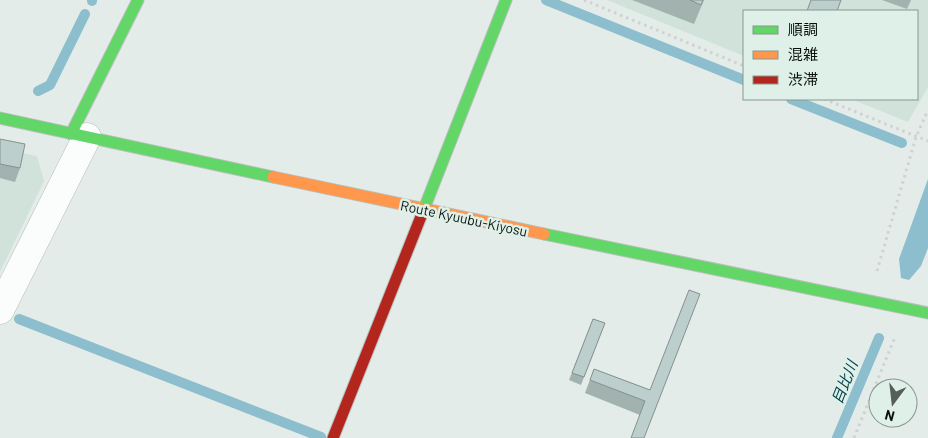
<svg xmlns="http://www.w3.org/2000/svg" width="928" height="438" font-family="Barlow,'Noto Sans JP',sans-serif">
  <rect width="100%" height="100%" fill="#e3ece8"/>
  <g fill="#d1e2da">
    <polygon points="607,0 928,0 928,87 908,122 851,99 917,99 917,11 744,11 744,56"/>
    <polygon points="0,149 37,156 44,181 0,272"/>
  </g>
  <polygon fill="#8cbecd" points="928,179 928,248 921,266 909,280 901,278 899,259"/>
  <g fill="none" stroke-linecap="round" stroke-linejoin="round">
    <g stroke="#8cbecd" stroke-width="10">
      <polyline points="546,0 744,80"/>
      <polyline points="92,1 92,0"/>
      <polyline points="38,91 50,85 85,14"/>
      <polyline points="791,99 902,143"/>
      <polyline points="19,319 321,437"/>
      <polyline points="837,438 879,338"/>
    </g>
    <g stroke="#b8bfbc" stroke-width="29">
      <polyline id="street" points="0,310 87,137"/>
    </g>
    <g stroke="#b8bfbc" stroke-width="13">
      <g id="fast">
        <polyline points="0,118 273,177"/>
        <polyline points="71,134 138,0"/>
        <polyline points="422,214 506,0"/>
        <polyline points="544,234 928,313"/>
      </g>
    </g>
    <g stroke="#b8bfbc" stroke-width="13">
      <polyline id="slow" points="273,177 544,234"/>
    </g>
    <g stroke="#b8bfbc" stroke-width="13">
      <polyline id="jam" points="333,438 422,214"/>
    </g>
    <g stroke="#d0d2d2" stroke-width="3" stroke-dasharray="2.5 4" stroke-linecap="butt">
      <polyline points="584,0 744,66"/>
      <polyline points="824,99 928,141"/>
      <polyline points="877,271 916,137 928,110"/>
      <polyline points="854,438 895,337"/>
    </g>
    <use href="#street" stroke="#fbfcfc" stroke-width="28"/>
    <use href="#fast" stroke="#63d668" stroke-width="11"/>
    <use href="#slow" stroke="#ff974d" stroke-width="11"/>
    <use href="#jam" stroke="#b3261e" stroke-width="11"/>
  </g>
  <g fill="#a2b2af">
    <polygon points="632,0 704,0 694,24"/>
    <polygon points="882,0 911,0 907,9"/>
    <polygon points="0,139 20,168 15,182 0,178"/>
    <polygon points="593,319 605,323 581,385 569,380"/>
    <polygon points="594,369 650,390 640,415 585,393"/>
  </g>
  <g fill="#bccfcc" stroke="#84918f">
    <polygon points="690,0 703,0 701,5"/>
    <polygon points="811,0 841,0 837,11 807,11"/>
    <polygon points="0,139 25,144 20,168 0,164"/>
    <polygon points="689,290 700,294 644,438 631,438 645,401 590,380 594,369 650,390"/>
    <polygon points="593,319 605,323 584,377 572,373"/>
  </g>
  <g text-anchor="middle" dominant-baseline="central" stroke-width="5" stroke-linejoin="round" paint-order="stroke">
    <g font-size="14" fill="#0a100d" stroke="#dff0e8">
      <text transform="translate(464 218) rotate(12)">Route Kyuubu-Kiyosu</text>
    </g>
    <g font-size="15" font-style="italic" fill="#003f4f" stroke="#dff0e8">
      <text transform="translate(844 382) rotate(-68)">目比川</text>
    </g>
  </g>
  <rect x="743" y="10" width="175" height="90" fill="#dff0e8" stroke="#8a9690"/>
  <rect x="753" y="26" width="25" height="8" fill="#63d668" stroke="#8a9690"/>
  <text x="788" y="35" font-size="15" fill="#0a100d">順調</text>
  <rect x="753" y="51" width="25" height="8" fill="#ff974d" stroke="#8a9690"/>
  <text x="788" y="60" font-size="15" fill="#0a100d">混雑</text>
  <rect x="753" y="76" width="25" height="8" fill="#b3261e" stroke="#8a9690"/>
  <text x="788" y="85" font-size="15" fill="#0a100d">渋滞</text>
  <g transform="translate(893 403) rotate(195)"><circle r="24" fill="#dff0e8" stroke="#8a9690"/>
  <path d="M0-4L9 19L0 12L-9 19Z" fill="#565d5a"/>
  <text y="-8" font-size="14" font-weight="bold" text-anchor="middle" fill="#0a100d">N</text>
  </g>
</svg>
